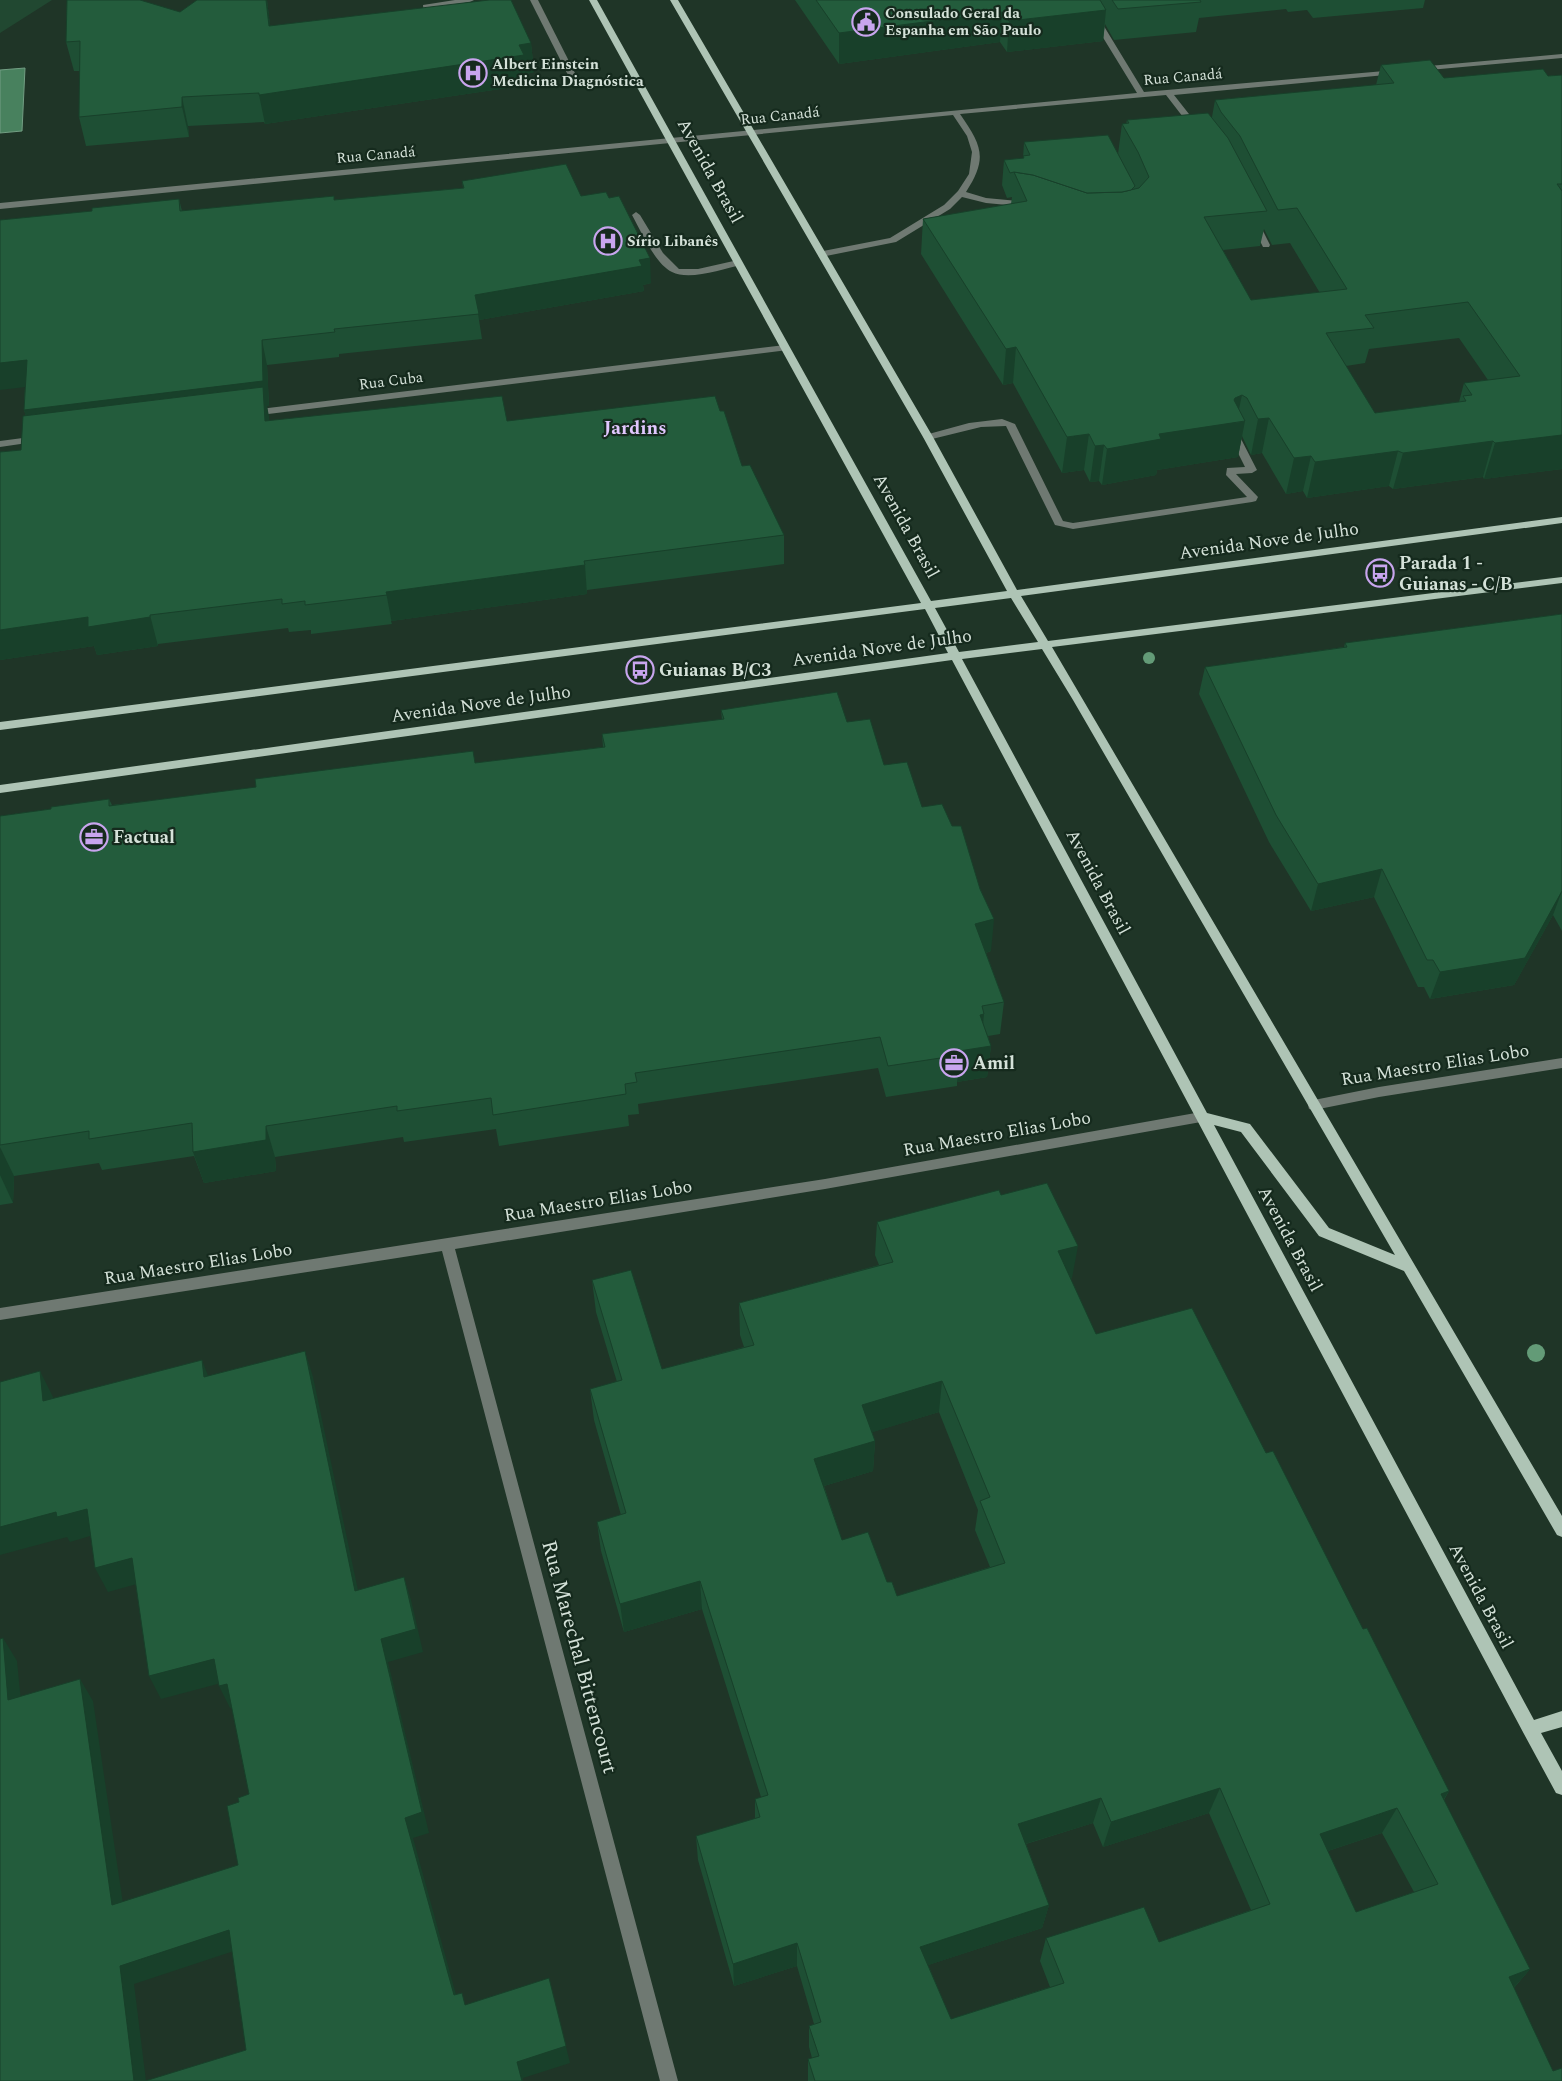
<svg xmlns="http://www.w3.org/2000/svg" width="1562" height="2081" font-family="Spectral,serif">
  <rect width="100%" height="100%" fill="#1f3527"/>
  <polygon fill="#214831" points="0,0 52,0 0,33"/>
  <polygon fill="#48815e" stroke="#729e83" points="25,68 22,131 0,133 0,70"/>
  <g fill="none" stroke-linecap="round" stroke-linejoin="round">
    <g fill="#6f7972" fill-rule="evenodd">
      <polygon points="455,0 474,0 470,2 430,9 431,19 424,17 423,5"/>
      <polygon points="530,0 538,0 578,79 577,81 570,79"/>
      <path d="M1080,0H1088L1144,92L1396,70L1400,72L1396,74L1174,95L1200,128L1196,131L1193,130L1166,95L960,114C982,146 988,158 966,192L986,198L1027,202L1030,203V207L986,203L962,197L950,209L896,242L821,257L818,256V252L890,238L944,205L958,191L969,174L972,152L967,136L953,115L0,209V203L1137,93Z"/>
      <polygon points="1562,54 1562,58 1418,71 1414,69 1418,67"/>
      <path d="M636,212L640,215L663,253L679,269H698L738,260L742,263L741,265C723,269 689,281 672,272C655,264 641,231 632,215Z"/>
      <polygon points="1255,220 1259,223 1270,245 1269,247 1263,247 1251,223"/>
      <polygon points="785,345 790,348 788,350 251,416 246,413 251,410"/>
      <polygon points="1002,419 1015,424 1063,521 1073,523 1247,497 1226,475 1227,468 1245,467 1229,435 1234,432 1239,435 1257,470 1252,473 1236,474 1258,497 1256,501 1252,502 1073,529 1055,525 1006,426 981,427 928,440 923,437 925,435 969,423"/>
      <polygon points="38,436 43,439 41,441 0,447 0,441"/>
      <polygon points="1562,1058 1562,1068 1379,1097 1314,1110 1309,1109 1308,1105 1309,1101 1379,1087"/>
      <polygon points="1201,1112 1206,1113 1207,1117 1206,1121 1201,1122 825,1189 455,1249 678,2081 660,2081 442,1251 0,1320 0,1308 825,1179"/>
    </g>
    <path fill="#aec4b5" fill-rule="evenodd" d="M589,0H597L931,601L1007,591L923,437L670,0H678L933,437L1017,590L1562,517V523L1021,596L1048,641L1562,577V583L1052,647L1562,1516V1537L1557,1535L1404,1271L1319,1236L1241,1132L1214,1125L1534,1720L1562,1711V1727L1541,1733L1562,1771V1795L1556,1793L1524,1734L952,660L0,793V785L948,653L925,609L0,730V722L921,603ZM1011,598L1038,642L959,652L935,608ZM1042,649L1073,700L1395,1255L1329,1228L1250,1124L1207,1113L962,659Z"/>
  </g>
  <g fill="#639b77">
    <circle cx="1149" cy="658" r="6"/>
    <circle cx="1536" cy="1353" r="9"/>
  </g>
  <g fill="#1e4f34" fill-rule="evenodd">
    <polygon points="197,0 267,0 270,26 531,43 534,72 526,74 527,85 265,124 264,122 188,126 189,137 86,146 79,117 79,71 74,71 66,42 180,12"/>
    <polygon points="795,0 1425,0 1423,8 1313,18 1307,10 1288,12 1286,9 1199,18 1196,32 1114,40 1105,24 1103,41 1007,52 1000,42 839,64"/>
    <path d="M1381,65L1444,78L1548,76L1562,75V469L1484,479L1483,477L1393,489L1389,486L1307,498L1303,491L1286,494L1262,453L1251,455L1242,436L1238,457L1157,470L1156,475L1102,485L1099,481L1090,482L1084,470L1062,473L1013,383L1003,385L921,254L923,219L1011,204L1012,197L1007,198L1002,185L1004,160L1023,159L1024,142L1118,154L1122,124H1126L1127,120L1212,117L1215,100L1376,85ZM1264,229L1272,245L1290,243L1320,293L1251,300L1223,250L1260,246ZM1459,338L1488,380L1464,383L1459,402L1375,413L1346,366L1365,363L1369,349Z"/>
    <polygon points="462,181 581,196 651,283 643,285 644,291 479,320 482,339 339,354 339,357 267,365 269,406 267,406 269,421 507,421 720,411 742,466 784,535 784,564 587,590 587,594 391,621 392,624 311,634 311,630 289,632 288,628 158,644 158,646 97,655 94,646 0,660 0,452 21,450 26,416 24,410 25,387 92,211 179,199 182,211 334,200 463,188"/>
    <polygon points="1562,614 1562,931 1553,915 1514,985 1430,999 1424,987 1418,987 1374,897 1311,911 1269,842 1199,694 1205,667 1344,647 1345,643"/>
    <polygon points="721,710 847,722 922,807 991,951 986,953 1004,1002 1000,1034 988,1036 991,1046 987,1077 957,1082 957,1086 886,1097 878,1068 638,1104 639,1114 628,1115 629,1126 499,1146 496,1129 404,1142 403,1137 275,1157 276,1171 204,1183 194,1156 102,1170 99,1163 14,1176 13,1203 0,1205 0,816 51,809 109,799 112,805 475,763 603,747 602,734 722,720"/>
    <path d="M1001,1195L1072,1278L1070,1279L1096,1334L1266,1453L1363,1629L1449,1791L1444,1800L1530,1969L1514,1988L1553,2071L1562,2081H808V2059L812,2058L809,2047V2026L814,2024L797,1966L734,1986L698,1860L696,1836L755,1819V1799L761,1797L702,1609L624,1632L601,1551L597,1522L621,1515L594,1420L590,1389L617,1382L596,1312L592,1280L662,1369L744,1347L740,1335L739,1303L879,1265L875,1255L877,1222ZM939,1412L978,1510L975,1530L990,1567L897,1596L887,1582L842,1540L824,1486L873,1471L875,1441L872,1432ZM1209,1813L1251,1910L1159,1942L1046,1938L1040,1961L1050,1987L951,2019L928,1965L1042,1928L1049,1905L1026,1844L1093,1823L1103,1847ZM1382,1833L1414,1892L1356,1912L1328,1851Z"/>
  </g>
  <g fill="#18402a">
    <polygon points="266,0 267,0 274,55 269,26"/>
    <polygon points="1106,10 1103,41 1007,52 1009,21"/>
    <polygon points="1002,12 1000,42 839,64 839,33"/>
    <polygon points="531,43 534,72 526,74 527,85 265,124 259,95"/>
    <polygon points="182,97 188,126 189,137 182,107"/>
    <polygon points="650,258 651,283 643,285 644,291 479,320 475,295"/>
    <polygon points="262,340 267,365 269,406 267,406 269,416 271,450 265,421 32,435 24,410"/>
    <polygon points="1016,347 1013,383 1003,385 1006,349"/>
    <polygon points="27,360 34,386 0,390 0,363"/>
    <polygon points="1242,395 1236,423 1245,421 1238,457 1157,470 1156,475 1102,485 1107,449 1159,434"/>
    <polygon points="1269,418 1262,453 1251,455 1258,419"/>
    <polygon points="1089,434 1084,470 1062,473 1067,437"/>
    <polygon points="1562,435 1562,469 1484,479 1495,443"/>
    <polygon points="1493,441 1483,477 1393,489 1403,453"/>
    <polygon points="1104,445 1099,481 1090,482 1095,446"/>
    <polygon points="1398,451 1389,486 1307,498 1315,462"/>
    <polygon points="1311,456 1303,491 1286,494 1294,458"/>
    <polygon points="585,565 587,594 391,621 392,624 386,592"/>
    <polygon points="150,615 158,646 97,655 94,646 0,660 0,630 88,617"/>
    <polygon points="1382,869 1374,897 1311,911 1318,884"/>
    <polygon points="1562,891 1553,915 1514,985 1430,999 1440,972"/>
    <polygon points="994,919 991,951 972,957 975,924"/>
    <polygon points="984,1014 981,1046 980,1015"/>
    <polygon points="991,1046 987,1077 957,1082 960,1055 959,1051"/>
    <polygon points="266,1126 275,1157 276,1171 204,1183 193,1152"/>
    <polygon points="0,1147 14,1176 13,1203 0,1175"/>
    <polygon points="1078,1246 1072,1278 1052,1283 1058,1251"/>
    <polygon points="305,1351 313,1377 363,1614 355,1591"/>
    <polygon points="202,1360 212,1386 204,1377"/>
    <polygon points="40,1371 53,1397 56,1427 43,1401"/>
    <polygon points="942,1381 939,1412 860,1436 862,1405"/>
    <polygon points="875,1441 873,1471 814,1489 814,1459"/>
    <polygon points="87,1509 100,1533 70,1542 67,1537 0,1555 0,1527 56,1512"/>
    <polygon points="132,1558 144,1582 108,1592 95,1568"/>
    <polygon points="404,1577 411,1600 423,1652 388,1662 429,1833 413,1838 461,2013 454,1995 405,1818 381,1639"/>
    <polygon points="700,1581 702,1609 624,1632 620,1604"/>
    <polygon points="3,1638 17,1661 23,1722 8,1700"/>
    <polygon points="214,1659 225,1682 161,1699 149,1676"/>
    <polygon points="80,1679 93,1701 126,1924 112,1905"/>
    <polygon points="227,1684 238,1706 230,1708 219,1686"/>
    <polygon points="1220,1788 1209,1813 1103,1847 1111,1822"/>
    <polygon points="1449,1791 1433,1816 1441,1794"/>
    <polygon points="1101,1798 1093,1823 1012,1848 1018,1824"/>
    <polygon points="1397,1808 1382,1833 1307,1858 1320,1834"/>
    <polygon points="1049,1905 1042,1928 916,1969 920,1947"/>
    <polygon points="229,1930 240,1949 134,1984 146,2081 134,2081 120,1966"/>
    <polygon points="797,1943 797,1966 734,1986 733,1964"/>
    <polygon points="1530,1969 1511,1991 1509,1977"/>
    <polygon points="549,1978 570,2063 523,2078 523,2081 522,2081 517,2062"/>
  </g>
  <g fill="#235c3c" stroke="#18402a" fill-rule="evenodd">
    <polygon points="67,0 140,0 180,12 197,0 266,0 269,26 489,0 511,0 531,43 519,45 524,55 259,95 259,93 182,97 182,107 79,117 80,41 66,42"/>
    <polygon points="816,0 1100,0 1106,10 1009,21 1002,12 839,33"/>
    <polygon points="1112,0 1200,0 1201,2 1118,9"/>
    <path d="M1430,60L1444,78L1543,69L1548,76L1562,75V184H1557L1562,191V435L1495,443L1493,441L1403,453L1398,451L1315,462L1311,456L1294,458L1269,418L1258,419L1247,398L1242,395L1235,398L1234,400L1245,421L1159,434L1161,439L1107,449L1104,445L1095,446L1089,434L1067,437L1016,347L1006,349L923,219L1027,201L1014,172L1033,175L1087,193L1122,192L1139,188L1149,177L1138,152L1122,124L1129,123L1127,120L1208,113L1228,138L1267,211L1204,217L1251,300L1347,289L1297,208L1278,210L1240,136L1221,112L1215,100L1394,83L1381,65ZM1468,302L1520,376L1464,383L1472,395L1463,396L1466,401L1375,413L1326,333L1374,328L1365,315Z"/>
    <polygon points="1108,135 1135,186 1131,190 1122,192 1087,193 1033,175 1014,172 1010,173 1004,160 1024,158 1023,156 1030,155 1024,142"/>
    <polygon points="566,164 581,196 606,192 609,198 619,196 650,258 639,260 642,266 475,295 479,314 334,329 335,332 262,340 263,381 24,410 27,360 0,363 0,220 92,211 92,208 179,199 180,211 334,196 334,200 464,188 462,181"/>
    <polygon points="263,387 265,421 502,396 507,421 715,396 720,411 724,411 742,466 750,465 784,535 584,561 585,565 386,592 387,595 305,605 305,601 282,604 282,599 150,615 150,617 88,627 88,617 0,630 0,452 21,450 23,416"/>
    <polygon points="1562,614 1562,891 1525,958 1440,972 1433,960 1427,960 1382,869 1318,884 1276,815 1205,667 1347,647 1345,643"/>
    <polygon points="837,692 847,722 870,719 884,765 907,762 922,807 942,804 952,826 961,826 980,889 994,919 975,924 1004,1002 982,1006 984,1014 980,1015 991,1046 959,1051 960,1055 888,1066 880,1037 635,1073 637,1082 625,1084 626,1094 493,1115 491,1098 397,1111 397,1106 266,1126 266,1140 193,1152 192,1123 89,1139 89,1131 0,1145 0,816 51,809 51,807 109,799 109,806 256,787 255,779 473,751 475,763 605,747 602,734 724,719 721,710"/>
    <path d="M1047,1183L1078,1246L1058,1251L1096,1334L1192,1308L1266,1453L1273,1451L1363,1629L1367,1628L1449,1791L1441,1794L1530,1969L1509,1977L1553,2071L1562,2068V2081H815L808,2059L819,2056L809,2026L821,2022L797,1943L733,1964L696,1836L760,1817L755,1799L768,1795L700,1581L620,1604L597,1522L626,1513L590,1389L622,1380L592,1280L631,1270L662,1369L754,1345L739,1303L893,1262L877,1222L999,1190L1001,1195ZM942,1381L990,1497L980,1501L1005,1563L897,1596L892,1582H887L868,1532L842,1540L814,1459L875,1441L862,1405ZM1220,1788L1270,1904L1159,1942L1144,1907L1046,1938L1064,1983L951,2019L920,1947L1049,1905L1018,1824L1101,1798L1111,1822ZM1397,1808L1438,1884L1356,1912L1320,1834Z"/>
    <polygon points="305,1351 355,1591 404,1577 416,1629 381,1639 422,1812 405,1818 454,1995 462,1993 465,2005 549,1978 566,2046 517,2062 522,2081 145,2081 246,2050 229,1930 120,1966 134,2081 0,2081 0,1639 3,1638 8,1700 80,1679 112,1905 238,1865 227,1806 239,1802 238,1798 249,1794 227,1684 219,1686 214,1659 149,1676 132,1558 95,1568 87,1509 57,1517 56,1512 0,1527 0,1382 40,1371 43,1401 202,1360 204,1377"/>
  </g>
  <defs>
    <g id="civic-ring" transform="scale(1.4375)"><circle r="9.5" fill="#152a1d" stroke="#c8a5ee" stroke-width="1.5"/><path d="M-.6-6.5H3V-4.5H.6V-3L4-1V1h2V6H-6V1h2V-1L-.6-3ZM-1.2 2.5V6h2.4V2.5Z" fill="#c8a5ee"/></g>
    <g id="hospital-ring" transform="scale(1.4375)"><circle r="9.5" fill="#152a1d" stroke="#c8a5ee" stroke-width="1.5"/><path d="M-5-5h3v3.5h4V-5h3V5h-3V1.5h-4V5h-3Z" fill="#c8a5ee"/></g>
    <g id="bus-ring" transform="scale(1.4375)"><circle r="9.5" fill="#152a1d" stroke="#c8a5ee" stroke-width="1.5"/><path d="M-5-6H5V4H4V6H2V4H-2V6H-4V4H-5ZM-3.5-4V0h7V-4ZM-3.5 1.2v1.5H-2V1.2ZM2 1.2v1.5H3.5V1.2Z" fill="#c8a5ee"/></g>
    <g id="office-ring" transform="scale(1.4375)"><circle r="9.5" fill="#152a1d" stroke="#c8a5ee" stroke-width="1.5"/><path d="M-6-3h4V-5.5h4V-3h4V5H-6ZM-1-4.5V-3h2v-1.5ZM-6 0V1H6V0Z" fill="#c8a5ee"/></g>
  </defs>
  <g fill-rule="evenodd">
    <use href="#civic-ring" x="866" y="22"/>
    <use href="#hospital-ring" x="473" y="73"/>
    <use href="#hospital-ring" x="608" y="241"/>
    <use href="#bus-ring" x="1380" y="573"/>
    <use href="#bus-ring" x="640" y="670"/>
    <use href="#office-ring" x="94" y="837"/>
    <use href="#office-ring" x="954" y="1063"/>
  </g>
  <g text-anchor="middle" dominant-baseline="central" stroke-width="4.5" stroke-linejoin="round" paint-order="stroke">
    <g font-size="15" font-weight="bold" fill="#d5e2d9" stroke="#152a1d" text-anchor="start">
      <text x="885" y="13">Consulado Geral da<tspan x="885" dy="17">Espanha em São Paulo</tspan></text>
      <text x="492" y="64">Albert Einstein<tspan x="492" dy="17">Medicina Diagnóstica</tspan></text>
      <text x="627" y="241">Sírio Libanês</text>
    </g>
    <g font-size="15" fill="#d5e2d9" stroke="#152a1d">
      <text transform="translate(1183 77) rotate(-5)">Rua Canadá</text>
      <text transform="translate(780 116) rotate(-6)">Rua Canadá</text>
      <text transform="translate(376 155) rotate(-5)">Rua Canadá</text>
      <text transform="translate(391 381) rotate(-7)">Rua Cuba</text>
    </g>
    <g font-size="18" fill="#d5e2d9" stroke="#152a1d">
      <text transform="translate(710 171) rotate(61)">Avenida Brasil</text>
      <text transform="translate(906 526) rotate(61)">Avenida Brasil</text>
      <text transform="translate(1269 541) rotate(-8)">Avenida Nove de Julho</text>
      <text transform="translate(882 648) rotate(-8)">Avenida Nove de Julho</text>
      <text transform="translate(481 704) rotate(-8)">Avenida Nove de Julho</text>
      <text transform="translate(1098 882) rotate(62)">Avenida Brasil</text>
      <text transform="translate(1435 1065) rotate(-9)">Rua Maestro Elias Lobo</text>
      <text transform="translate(997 1134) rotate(-10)">Rua Maestro Elias Lobo</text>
      <text transform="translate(598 1201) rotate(-9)">Rua Maestro Elias Lobo</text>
      <text transform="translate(1290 1239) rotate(62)">Avenida Brasil</text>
      <text transform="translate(198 1264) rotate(-9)">Rua Maestro Elias Lobo</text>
      <text transform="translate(1481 1596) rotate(62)">Avenida Brasil</text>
    </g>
    <g font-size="18" font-weight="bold" fill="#d5e2d9" stroke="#152a1d" text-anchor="start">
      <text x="1399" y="563">Parada 1 -<tspan x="1399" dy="21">Guianas - C/B</tspan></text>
      <text x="659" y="670">Guianas B/C3</text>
      <text x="113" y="837">Factual</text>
      <text x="973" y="1063">Amil</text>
    </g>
    <g font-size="19" font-weight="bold" fill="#e1c7fe" stroke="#152a1d">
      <text x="635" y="428">Jardins</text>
    </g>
    <g font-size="21" fill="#d5e2d9" stroke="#152a1d">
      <text transform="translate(579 1657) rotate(75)">Rua Marechal Bittencourt</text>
    </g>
  </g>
</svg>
